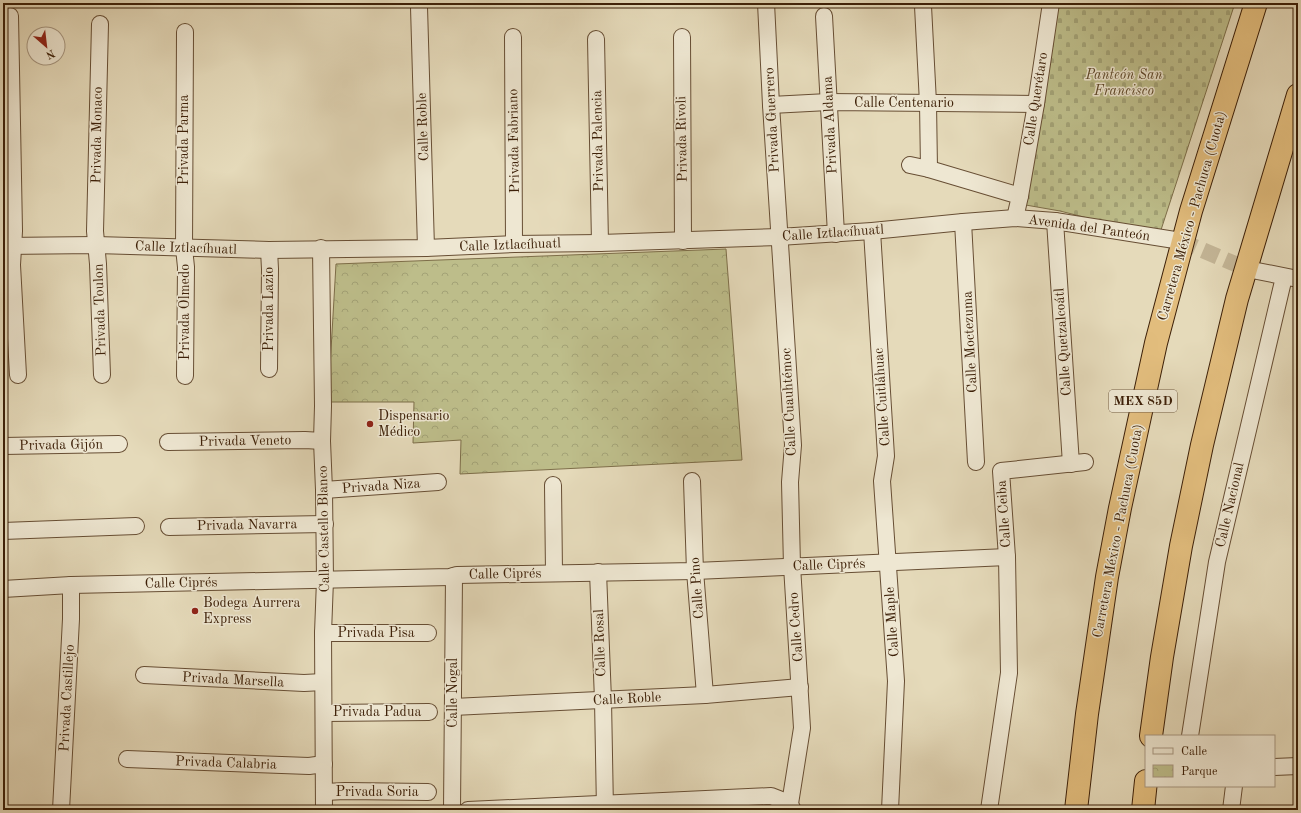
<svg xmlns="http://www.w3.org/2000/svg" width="1301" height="813" font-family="'Old Standard TT',serif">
  <defs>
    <pattern id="cemetery-stones" width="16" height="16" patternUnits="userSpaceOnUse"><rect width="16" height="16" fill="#bdbd8a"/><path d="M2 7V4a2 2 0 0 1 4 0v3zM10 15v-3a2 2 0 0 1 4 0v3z" fill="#a3a276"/></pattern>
    <pattern id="park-crowns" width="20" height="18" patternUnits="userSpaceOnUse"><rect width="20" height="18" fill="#bdbd8a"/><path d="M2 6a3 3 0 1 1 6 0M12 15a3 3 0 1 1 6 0" fill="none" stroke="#a3a276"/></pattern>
  </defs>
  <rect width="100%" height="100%" fill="#e5daba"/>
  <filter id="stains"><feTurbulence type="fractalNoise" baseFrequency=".005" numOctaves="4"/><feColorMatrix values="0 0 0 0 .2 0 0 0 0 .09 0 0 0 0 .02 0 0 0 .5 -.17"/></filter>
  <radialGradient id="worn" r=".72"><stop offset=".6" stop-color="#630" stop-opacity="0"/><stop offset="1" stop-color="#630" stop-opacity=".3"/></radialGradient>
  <polygon fill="url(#cemetery-stones)" stroke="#7d6e49" points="1055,3 1235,3 1159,236 1060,211 1020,204"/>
  <polygon fill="url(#park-crowns)" stroke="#7d6e49" points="726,249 742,460 460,474 461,440 413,443 414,402 328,402 336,264"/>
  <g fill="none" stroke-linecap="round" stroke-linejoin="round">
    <polyline stroke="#c3b596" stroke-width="16" stroke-dasharray="16 8" stroke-linecap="butt" points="1181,241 1247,269"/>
    <g stroke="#674e34" stroke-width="18">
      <g id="minor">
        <polyline points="766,3 771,105 793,445 790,482 792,566 802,728 789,810"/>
        <polyline points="923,6 928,103 929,169"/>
        <polyline points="419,7 426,248"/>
        <polyline points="10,16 14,231 12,265 18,375"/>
        <polyline points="824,16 836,234"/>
        <polyline points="100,24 95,231 98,264 102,375"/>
        <polyline points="185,32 184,248 186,267 185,376"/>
        <polyline points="513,37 514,244"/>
        <polyline points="682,37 683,241"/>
        <polyline points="596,39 600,243"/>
        <polyline points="771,105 828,102 1036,104"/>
        <polyline points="910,165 929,169 1020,196 1015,218"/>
        <polyline points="1020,196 1036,104 1051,3"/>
        <polyline points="1055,221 1071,464"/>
        <polyline points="963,222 976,462"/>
        <polyline points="872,231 886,456 882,481 896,681 890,810"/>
        <polyline points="3,246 96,245 269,250 426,248 514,244 600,243 779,237 872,231 963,222 1015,218 1055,221 1181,241"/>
        <polyline points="321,248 323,406 322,441 324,490 325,580 323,633 324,810"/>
        <polyline points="269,250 270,269 269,369"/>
        <polyline points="1247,269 1298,279"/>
        <polyline points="168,442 305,440 322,441"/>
        <polyline points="3,446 119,444"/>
        <polyline points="692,481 695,571 705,695"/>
        <polyline points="553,485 554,573"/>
        <polyline points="324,490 438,482"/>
        <polyline points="169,527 325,524"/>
        <polyline points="3,531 136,526"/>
        <polyline points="598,572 603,700 605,810"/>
        <polyline points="3,589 71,585 450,577 457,575 695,571 1007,557"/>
        <polyline points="323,633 428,633"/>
        <polyline points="144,675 304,683 323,682"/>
        <polyline points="453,707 705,695 800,687"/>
        <polyline points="325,713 429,712"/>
        <polyline points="1190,736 1217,562 1284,277"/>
        <polyline points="127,759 309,766 324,764"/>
        <polyline points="1274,767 1298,766"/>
        <polyline points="325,792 345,791 428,792"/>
        <polyline points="61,810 71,619 71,585"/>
        <polyline points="452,810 454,576"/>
        <polyline points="468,810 771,796 789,803 793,810"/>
        <polyline points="989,810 1009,673 1007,557 1001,471 1085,462"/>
        <polyline points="1231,810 1234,786"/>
      </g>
    </g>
    <g stroke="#3d2008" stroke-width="24">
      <g id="highway">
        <polyline points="1151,736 1162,657 1181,546 1202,445 1237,299 1298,95"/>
        <polyline points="1076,810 1087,714 1107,577 1120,508 1156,343 1191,211 1256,3"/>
        <polyline points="1143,810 1146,781"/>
      </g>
    </g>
    <use href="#minor" stroke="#eee7d2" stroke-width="16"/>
    <use href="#highway" stroke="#e2bd7d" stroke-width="22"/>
  </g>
  <g fill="#8f2418" stroke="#eee7d2" stroke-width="1.5">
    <circle cx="370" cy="424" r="4"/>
    <circle cx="195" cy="611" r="4"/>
  </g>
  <g text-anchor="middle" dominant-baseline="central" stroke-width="3" stroke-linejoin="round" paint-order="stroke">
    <rect fill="#eee7d2" stroke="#725c45" stroke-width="1" x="1109" y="390" width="68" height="22" rx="3"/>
    <g font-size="13" font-weight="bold" fill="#3d2008">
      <text x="1143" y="401">MEX 85D</text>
    </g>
    <g font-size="14" font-style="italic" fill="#5d4728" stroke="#eee7d2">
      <text x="1124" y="75">Panteón San<tspan x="1124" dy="16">Francisco</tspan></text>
    </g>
    <g font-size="14" fill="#3d2008" stroke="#eee7d2">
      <text transform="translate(1036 99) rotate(-81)">Calle Querétaro</text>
      <text x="904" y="103">Calle Centenario</text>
      <text transform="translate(772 120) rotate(-93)">Privada Guerrero</text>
      <text transform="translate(830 125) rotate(-93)">Privada Aldama</text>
      <text transform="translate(423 127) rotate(-92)">Calle Roble</text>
      <text transform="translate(97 135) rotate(-89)">Privada Monaco</text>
      <text transform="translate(682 139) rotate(-91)">Privada Rivoli</text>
      <text transform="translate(184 140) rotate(-90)">Privada Parma</text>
      <text transform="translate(514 141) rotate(-91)">Privada Fabriano</text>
      <text transform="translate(598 141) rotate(-91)">Privada Palencia</text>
      <text transform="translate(1192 216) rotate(-74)">Carretera México - Pachuca (Cuota)</text>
      <text transform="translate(1089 228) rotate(8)">Avenida del Panteón</text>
      <text transform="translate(833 233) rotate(-4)">Calle Iztlacíhuatl</text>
      <text transform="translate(510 245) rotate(-2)">Calle Iztlacíhuatl</text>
      <text transform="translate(186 248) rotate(2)">Calle Iztlacíhuatl</text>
      <text transform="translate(269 309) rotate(-90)">Privada Lazio</text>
      <text transform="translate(100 310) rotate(-92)">Privada Toulon</text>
      <text transform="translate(185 312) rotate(-90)">Privada Olmedo</text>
      <text transform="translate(970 342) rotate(-93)">Calle Moctezuma</text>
      <text transform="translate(1063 342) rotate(-94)">Calle Quetzalcoátl</text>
      <text transform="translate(882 397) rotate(-94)">Calle Cuitláhuac</text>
      <text transform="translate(789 402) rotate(-93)">Calle Cuauhtémoc</text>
      <text transform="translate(245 441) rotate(-1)">Privada Veneto</text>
      <text transform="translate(61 445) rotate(-1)">Privada Gijón</text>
      <text transform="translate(381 486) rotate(-4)">Privada Niza</text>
      <text transform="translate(1230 505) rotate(-77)">Calle Nacional</text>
      <text transform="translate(1004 514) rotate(-94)">Calle Ceiba</text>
      <text transform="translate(247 525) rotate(-1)">Privada Navarra</text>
      <text transform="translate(324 529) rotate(-91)">Calle Castello Blanco</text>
      <text transform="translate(1118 531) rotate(-79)">Carretera México - Pachuca (Cuota)</text>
      <text transform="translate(829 565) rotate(-2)">Calle Ciprés</text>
      <text transform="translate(505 574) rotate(-1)">Calle Ciprés</text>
      <text transform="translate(181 583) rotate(-1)">Calle Ciprés</text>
      <text transform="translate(697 588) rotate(-94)">Calle Pino</text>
      <text transform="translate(892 622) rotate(-94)">Calle Maple</text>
      <text transform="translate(796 627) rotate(-94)">Calle Cedro</text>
      <text x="376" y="633">Privada Pisa</text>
      <text transform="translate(600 643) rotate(-92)">Calle Rosal</text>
      <text transform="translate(233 680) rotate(3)">Privada Marsella</text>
      <text transform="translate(453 693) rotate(-90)">Calle Nogal</text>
      <text transform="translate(67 698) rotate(-87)">Privada Castillejo</text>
      <text transform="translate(627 699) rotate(-3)">Calle Roble</text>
      <text x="377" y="712">Privada Padua</text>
      <text transform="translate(226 763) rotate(2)">Privada Calabria</text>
      <text x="377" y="792">Privada Soria</text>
    </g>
    <g font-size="14" fill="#3d2008" stroke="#eee7d2" text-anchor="start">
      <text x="378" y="416">Dispensario<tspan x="378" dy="16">Médico</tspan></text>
      <text x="203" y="603">Bodega Aurrera<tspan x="203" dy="16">Express</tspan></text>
    </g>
  </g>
  <rect width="1301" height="813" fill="none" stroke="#e5daba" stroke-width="16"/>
  <rect x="4" y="4" width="1293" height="805" fill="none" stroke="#3d2008" stroke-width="2"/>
  <rect x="8" y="8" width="1285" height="797" fill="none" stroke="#3d2008"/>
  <rect x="1145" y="735" width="130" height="52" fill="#eee7d2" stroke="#a79781"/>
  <rect x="1153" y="748" width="20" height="6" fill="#eee7d2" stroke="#a79781"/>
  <text x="1181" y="755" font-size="12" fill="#3d2008">Calle</text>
  <rect x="1153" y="765" width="20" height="12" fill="url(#park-crowns)" stroke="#a79781"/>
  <text x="1181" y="775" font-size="12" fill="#3d2008">Parque</text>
  <g transform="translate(46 46) rotate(152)"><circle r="19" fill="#eee7d2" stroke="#a79781"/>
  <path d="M0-3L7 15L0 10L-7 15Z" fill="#8f2418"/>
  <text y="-6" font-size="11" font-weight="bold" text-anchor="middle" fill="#3d2008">N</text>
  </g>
  <rect width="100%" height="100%" filter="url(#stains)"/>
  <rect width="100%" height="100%" fill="url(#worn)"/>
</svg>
